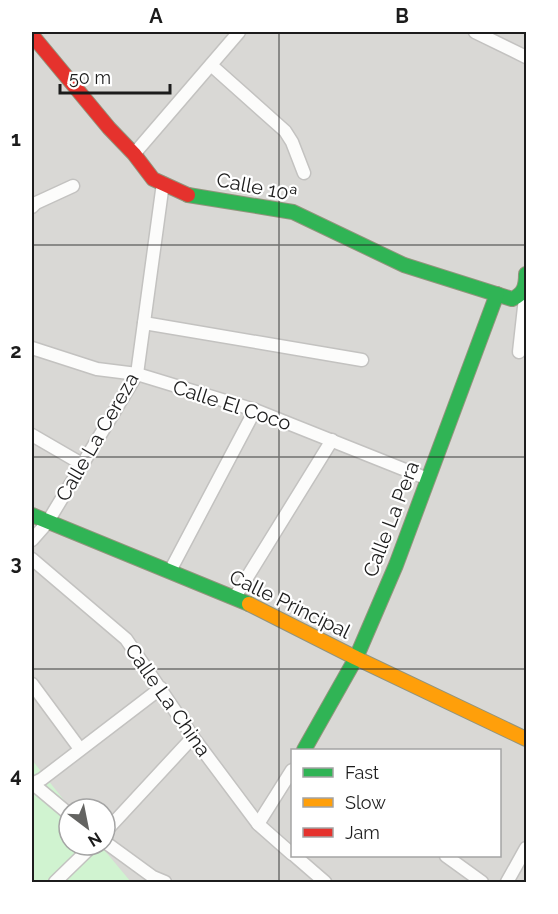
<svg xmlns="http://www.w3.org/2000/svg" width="558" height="914" font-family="Raleway,sans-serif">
  <rect width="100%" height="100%" fill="#eae9e4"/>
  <path fill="#d9d8d5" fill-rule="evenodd" d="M32,32H526V882H32ZM292,750H500V856H292ZM69,809H105V845H69Z"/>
  <polygon fill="#d0f3d0" points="32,760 71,809 69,809 69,845 100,845 131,882 32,882"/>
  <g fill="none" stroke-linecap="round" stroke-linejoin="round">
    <g stroke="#c3c2c0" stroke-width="15">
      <g id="street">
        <polyline points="475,32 526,57"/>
        <polyline points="211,65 285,131 292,142 304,173"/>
        <polyline points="134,154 239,32"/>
        <polyline points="32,207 36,203 73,186"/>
        <polyline points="144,323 362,360"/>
        <polyline points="32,348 97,369 137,374 255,410 428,479"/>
        <polyline points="519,352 526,289"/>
        <polyline points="32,435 82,464"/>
        <polyline points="32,540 47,523 137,374 163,183"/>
        <polyline points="32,559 126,639 193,737 258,824 292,854"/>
        <polyline points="170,571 255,410"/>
        <polyline points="235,597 332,440"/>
        <polyline points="32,684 80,749"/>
        <polyline points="32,783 69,814"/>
        <polyline points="32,784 42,779 161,688"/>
        <polyline points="258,824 292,770"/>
        <polyline points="105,832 193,737"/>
        <polyline points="105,842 153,877 165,882"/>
        <polyline points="295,856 325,882"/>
        <polyline points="446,856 482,882"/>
        <polyline points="55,882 93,845"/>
        <polyline points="507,882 526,848"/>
      </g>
    </g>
    <g stroke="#92947c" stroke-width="16">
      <g id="fast">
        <path d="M188,195L293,212L404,265L512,299C524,294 526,286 526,274"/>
        <polyline points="32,515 249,604"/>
        <polyline points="304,750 356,658 396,565 497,294"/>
      </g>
    </g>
    <g stroke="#92947c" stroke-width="16">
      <polyline id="slow" points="249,604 356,658 526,739"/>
    </g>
    <g stroke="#92947c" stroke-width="16">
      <polyline id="jam" points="32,35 109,128 134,154 153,179 188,195"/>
    </g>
    <use href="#street" stroke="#fcfcfb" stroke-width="12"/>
    <use href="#fast" stroke="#30b455" stroke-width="14"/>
    <use href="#slow" stroke="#ff9f0a" stroke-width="14"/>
    <use href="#jam" stroke="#e5322d" stroke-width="14"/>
  </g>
  <path fill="none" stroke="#1c1c1c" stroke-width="1.5" stroke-opacity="0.55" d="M279,32V882M32,245H526M32,457H526M32,669H526"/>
  <g text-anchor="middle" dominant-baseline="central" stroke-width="4.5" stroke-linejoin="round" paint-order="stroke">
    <g font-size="20" fill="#1c1c1c" stroke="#fff">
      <text transform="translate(257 187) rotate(11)">Calle 10ª</text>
      <text transform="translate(232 405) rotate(18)">Calle El Coco</text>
      <text transform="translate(97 437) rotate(-60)">Calle La Cereza</text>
      <text transform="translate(391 519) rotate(-69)">Calle La Pera</text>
      <text transform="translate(290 604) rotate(26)">Calle Principal</text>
      <text transform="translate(168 700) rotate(55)">Calle La China</text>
    </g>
  </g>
  <rect width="558" height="914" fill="none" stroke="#ffffff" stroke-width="66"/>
  <rect x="291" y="749" width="210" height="108" fill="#ffffff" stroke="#a4a4a4" stroke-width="1.5"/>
  <rect x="303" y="768" width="30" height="9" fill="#30b455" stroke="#a4a4a4" stroke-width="1.5"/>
  <text x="345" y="779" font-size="18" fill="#1c1c1c">Fast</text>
  <rect x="303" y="798" width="30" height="9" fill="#ff9f0a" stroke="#a4a4a4" stroke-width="1.5"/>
  <text x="345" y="809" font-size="18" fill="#1c1c1c">Slow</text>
  <rect x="303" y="828" width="30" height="9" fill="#e5322d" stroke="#a4a4a4" stroke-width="1.5"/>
  <text x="345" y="839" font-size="18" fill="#1c1c1c">Jam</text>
  <g transform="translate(87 827) rotate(148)"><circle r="28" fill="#ffffff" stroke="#a4a4a4" stroke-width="1.5"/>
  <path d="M0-4.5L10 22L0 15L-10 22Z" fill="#646462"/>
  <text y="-9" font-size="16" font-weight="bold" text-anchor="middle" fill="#1c1c1c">N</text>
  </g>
  <path d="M60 84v9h110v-9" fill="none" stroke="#1c1c1c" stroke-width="3"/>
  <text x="69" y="84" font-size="18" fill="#1c1c1c" stroke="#ffffff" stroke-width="4.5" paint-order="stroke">50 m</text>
  <rect x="33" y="33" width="492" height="848" fill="none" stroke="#1c1c1c" stroke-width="2"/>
  <g font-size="20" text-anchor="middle" font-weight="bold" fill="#1c1c1c">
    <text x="156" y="23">A</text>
    <text x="402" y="23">B</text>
    <text x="16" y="146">1</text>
    <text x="16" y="358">2</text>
    <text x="16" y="570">3</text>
    <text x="16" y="782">4</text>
  </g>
</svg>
